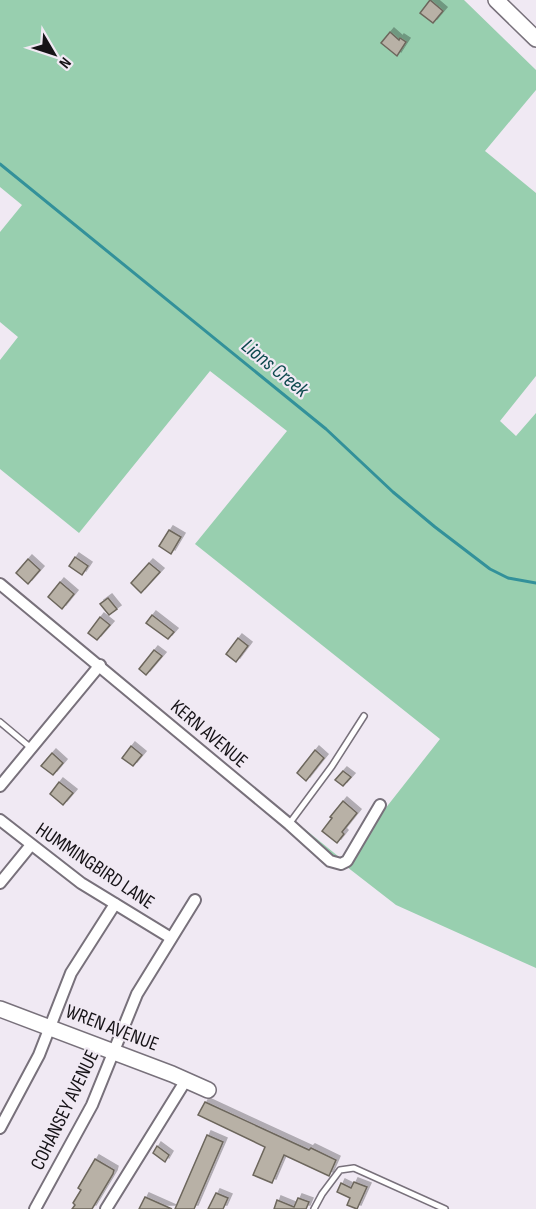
<svg xmlns="http://www.w3.org/2000/svg" width="536" height="1209" font-family="'Sofia Sans Condensed',sans-serif">
  <defs>
    <filter id="shadow"><feDropShadow dx="4" dy="-4" stdDeviation="0" flood-color="#0004"/></filter>
  </defs>
  <rect width="100%" height="100%" fill="#f0e9f3"/>
  <polygon fill="#98cfaf" points="0,0 464,0 536,70 536,90 485,151 536,193 536,376 500,421 516,436 536,413 536,968 396,905 302,832 101,663 344,861 440,739 195,544 287,431 210,371 79,533 0,469 0,360 18,337 0,322 0,232 22,205 0,187"/>
  <g fill="none" stroke-linecap="round" stroke-linejoin="round">
    <polyline stroke="#33919a" stroke-width="3" points="0,164 326,429 393,492 435,527 490,569 508,578 536,583"/>
  </g>
  <g fill="#b8b1a6" stroke="#6c665c" stroke-width="1.5" filter="url(#shadow)">
    <polygon points="430,0 443,11 433,23 420,13"/>
    <polygon points="390,32 399,40 400,38 406,42 397,56 381,43"/>
    <polygon points="169,530 181,537 171,554 159,546"/>
    <polygon points="75,557 88,566 82,575 69,566"/>
    <polygon points="28,559 40,570 28,584 16,573"/>
    <polygon points="149,563 160,572 141,593 131,583"/>
    <polygon points="60,582 74,594 62,609 48,597"/>
    <polygon points="108,598 117,609 109,615 100,604"/>
    <polygon points="152,615 174,632 168,639 146,623"/>
    <polygon points="100,617 110,625 97,640 88,633"/>
    <polygon points="238,638 248,646 236,662 226,654"/>
    <polygon points="154,650 162,656 146,675 139,669"/>
    <polygon points="131,746 142,755 133,766 122,758"/>
    <polygon points="315,750 324,758 306,781 297,773"/>
    <polygon points="52,753 63,763 53,775 41,766"/>
    <polygon points="343,771 351,777 343,786 335,780"/>
    <polygon points="59,782 73,793 63,805 50,794"/>
    <polygon points="343,801 357,813 342,832 344,834 337,843 322,831 332,818 330,817"/>
    <polygon points="205,1102 309,1150 311,1148 336,1160 329,1176 284,1155 272,1183 253,1175 265,1147 198,1115"/>
    <polygon points="207,1135 223,1142 194,1209 175,1209"/>
    <polygon points="157,1146 169,1155 165,1162 153,1153"/>
    <polygon points="95,1159 114,1170 113,1174 92,1209 72,1209 75,1205 73,1203 81,1190 78,1188"/>
    <polygon points="354,1182 367,1187 357,1209 347,1205 350,1198 337,1192 341,1183 351,1188"/>
    <polygon points="216,1193 228,1198 223,1209 208,1209"/>
    <polygon points="145,1197 172,1209 139,1209"/>
    <polygon points="298,1198 309,1202 306,1209 274,1209 277,1200 294,1207"/>
  </g>
  <g fill="none" stroke-linecap="round" stroke-linejoin="round">
    <g stroke="#78717b" stroke-width="8">
      <g id="lane">
        <polyline points="0,722 31,748"/>
        <polyline points="289,824 332,766 364,716"/>
        <polyline points="314,1209 322,1194 340,1170 354,1168 445,1209"/>
      </g>
    </g>
    <g stroke="#78717b" stroke-width="14">
      <g id="street">
        <polyline points="0,584 289,824 330,861 341,864 347,861 380,805"/>
        <polyline points="0,786 100,665"/>
        <polyline points="0,820 81,883 171,938"/>
        <polyline points="0,883 31,845"/>
        <polyline points="0,1128 39,1055 71,973 115,904"/>
        <polyline points="35,1209 92,1105 137,994 195,900"/>
        <polyline points="106,1209 186,1080"/>
      </g>
    </g>
    <g stroke="#78717b" stroke-width="18">
      <g id="secondary">
        <polyline points="496,0 536,39"/>
        <polyline points="0,1009 172,1074 208,1090"/>
      </g>
    </g>
    <use href="#lane" stroke="#fff" stroke-width="5"/>
    <use href="#street" stroke="#fff" stroke-width="10"/>
    <use href="#secondary" stroke="#fff" stroke-width="15"/>
  </g>
  <g text-anchor="middle" dominant-baseline="central" stroke-width="4.5" stroke-linejoin="round" paint-order="stroke">
    <g font-size="20" fill="#161317" stroke="#f0e9f3">
      <text transform="translate(209 734) rotate(40)">KERN AVENUE</text>
      <text transform="translate(95 866) rotate(34)">HUMMINGBIRD LANE</text>
      <text transform="translate(112 1028) rotate(21)">WREN AVENUE</text>
      <text transform="translate(65 1110) rotate(-64)">COHANSEY AVENUE</text>
    </g>
    <g font-size="21" font-style="italic" fill="#0e494e" stroke="#f0e9f3">
      <text transform="translate(275 368) rotate(39)">Lions Creek</text>
    </g>
  </g>
  <g transform="translate(54 54) rotate(129)" stroke="#f0e9f3" stroke-width="4.5" paint-order="stroke">
  <path d="M0-4.5L10 22L0 15L-10 22Z" fill="#161317"/>
  <text y="-9" font-size="16" font-weight="bold" text-anchor="middle" fill="#161317">N</text>
  </g>
</svg>
